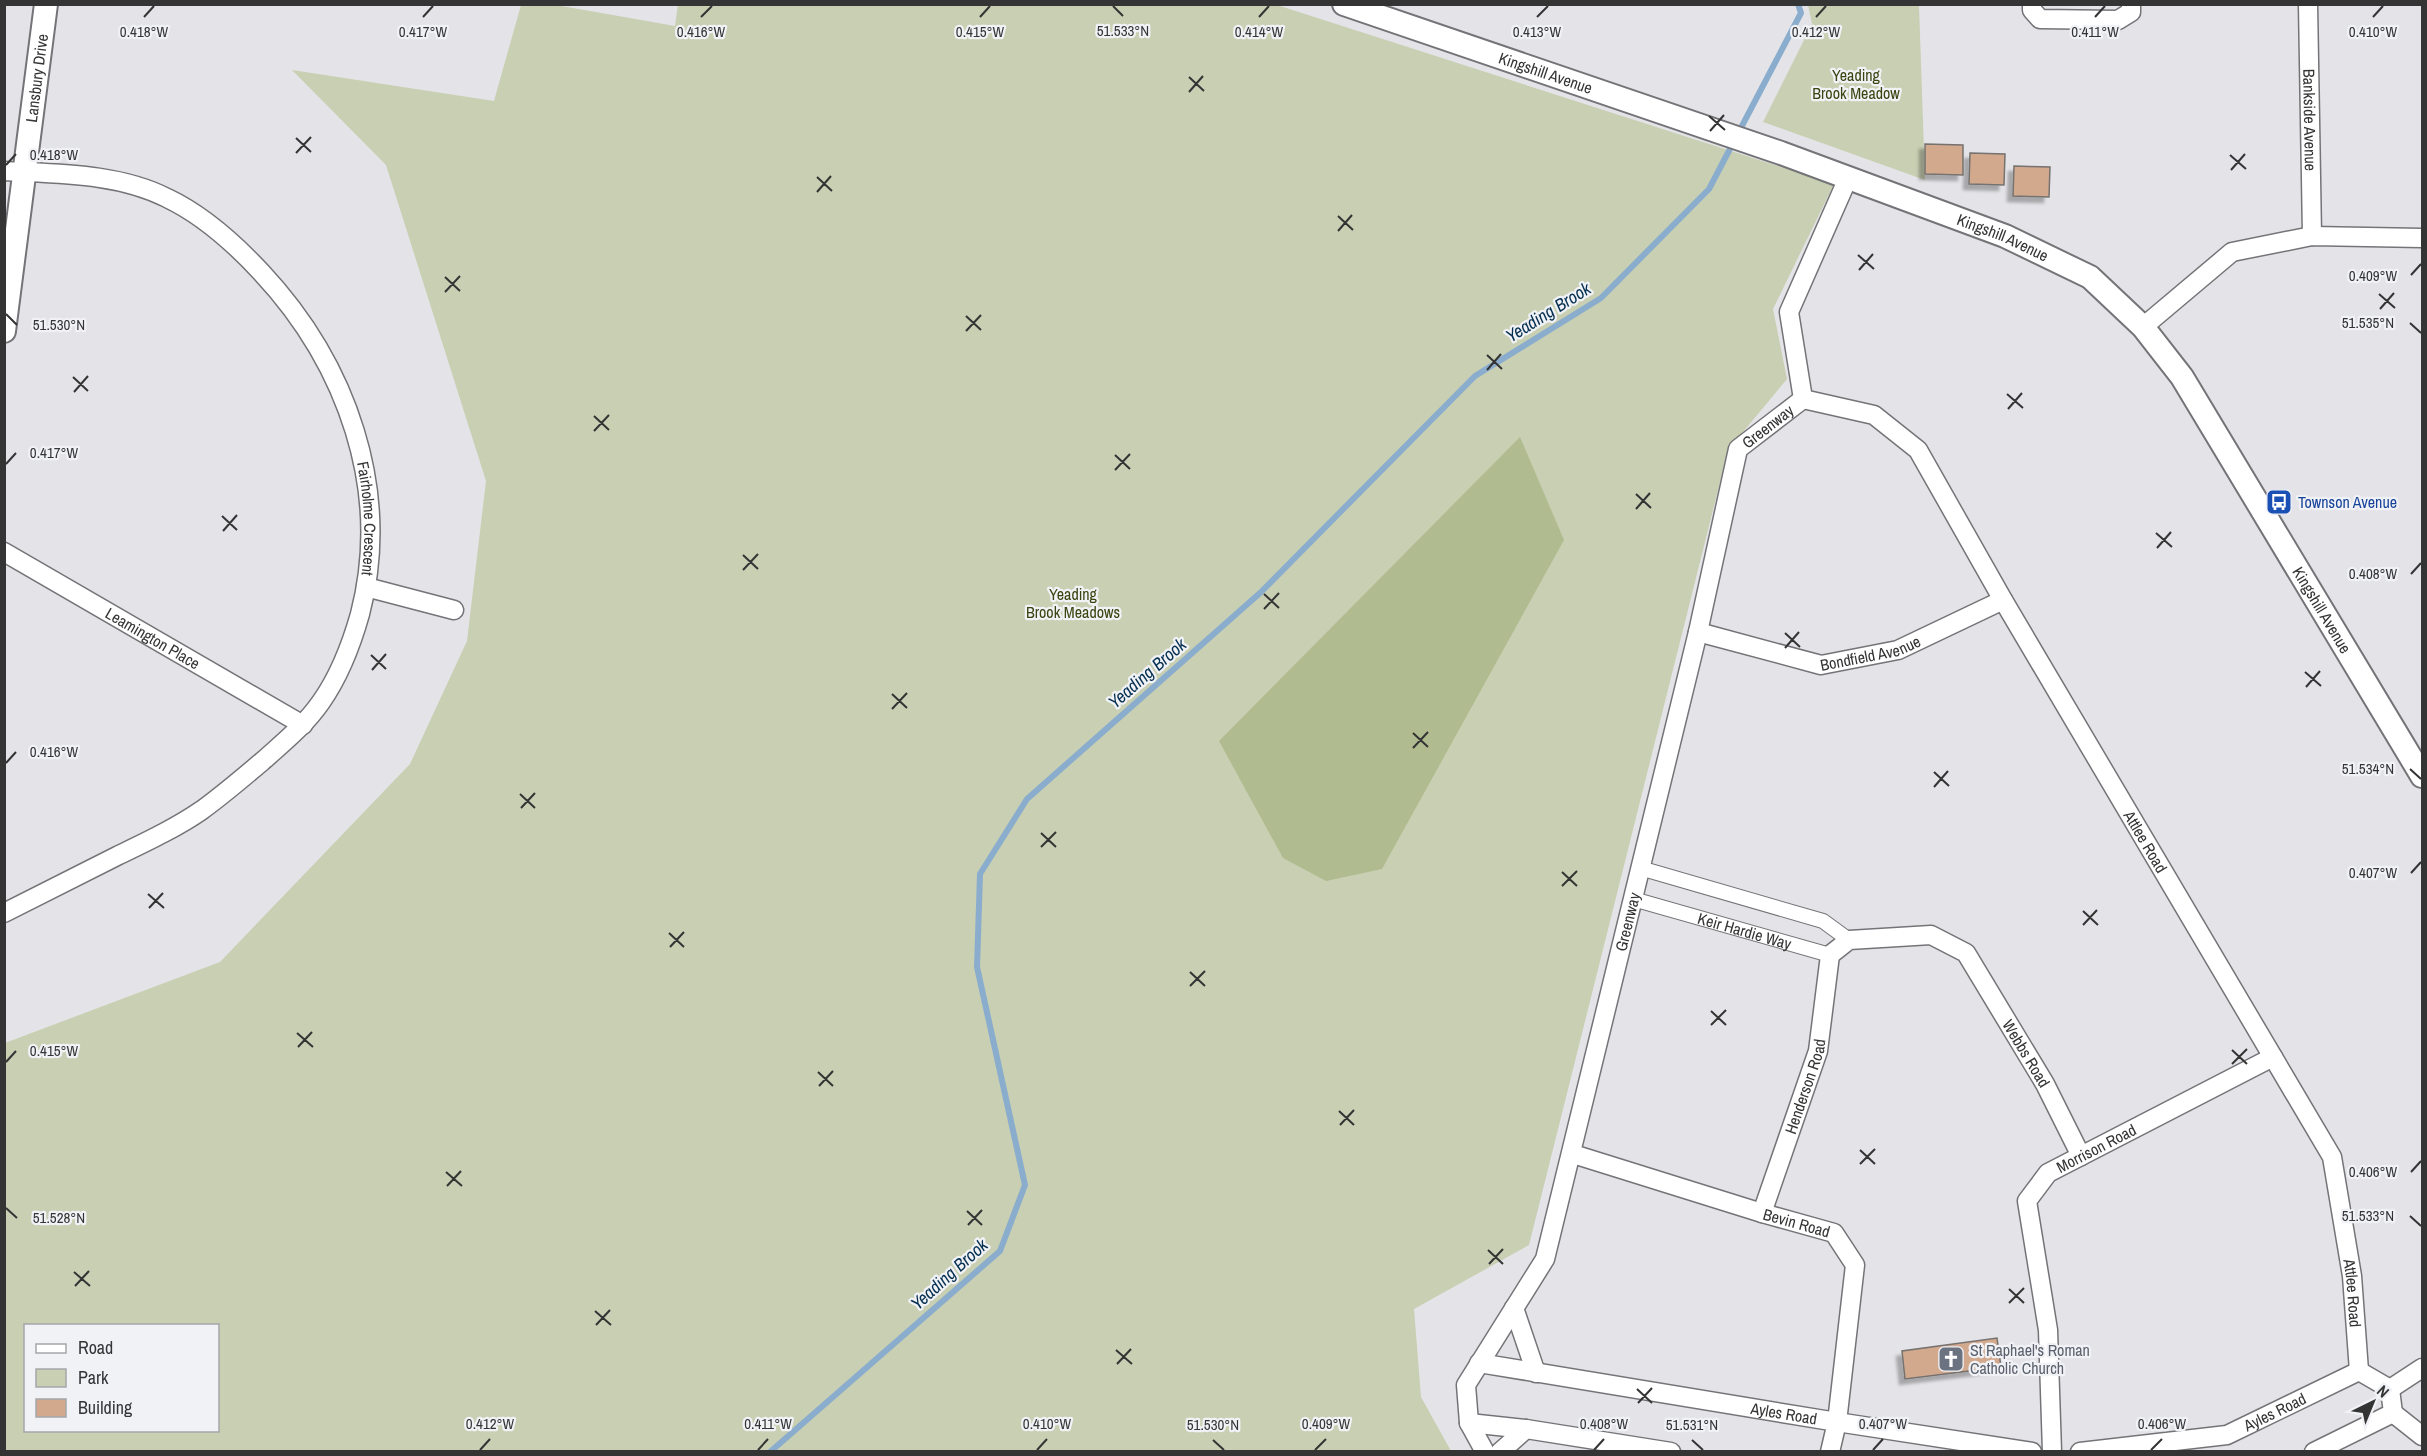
<svg xmlns="http://www.w3.org/2000/svg" width="2427" height="1456" font-family="'Archivo Narrow',sans-serif">
  <defs>
    <filter id="shadow"><feDropShadow dx="-5.5" dy="5.5" stdDeviation="1.5" flood-color="#0004"/></filter>
  </defs>
  <rect width="100%" height="100%" fill="#e4e4e8"/>
  <g fill="#c8cfb2" fill-rule="evenodd">
    <path d="M678,4L1277,5L1834,184L1773,309L1787,379L1728,450L1529,1245L1414,1309L1421,1397L1451,1451L5,1452V1043L220,962L410,764L467,641L486,481L386,165L292,70L494,101L521,5H556L675,26ZM26,1326H218V1430H26Z"/>
    <polygon points="1808,5 1919,5 1925,180 1763,122 1812,24"/>
  </g>
  <polygon fill="#b0bc8f" points="1520,437 1564,540 1382,869 1326,881 1283,858 1219,741"/>
  <g fill="none" stroke-linecap="round" stroke-linejoin="round">
    <polyline stroke="#8aadce" stroke-width="6" points="770,1452 1000,1251 1025,1185 977,967 980,874 1027,799 1260,593 1475,376 1601,298 1709,189 1801,13 1798,4"/>
  </g>
  <g fill="#d3a98e" stroke="#75726f" stroke-width="1.5" filter="url(#shadow)">
    <polygon points="1925,144 1963,145 1963,175 1925,174"/>
    <polygon points="1970,153 2005,154 2004,185 1969,184"/>
    <polygon points="2014,166 2050,167 2049,197 2013,196"/>
    <polygon points="1997,1338 2001,1367 1905,1379 1902,1351"/>
  </g>
  <g fill="none" stroke-linecap="round" stroke-linejoin="round">
    <g stroke="#747478" stroke-width="16">
      <g id="pedestrian">
        <polyline points="1640,868 1823,921 1849,940"/>
        <path id="s1" d="M1633,899L1830,955"/>
      </g>
    </g>
    <g stroke="#747478" stroke-width="21">
      <g id="minor">
        <polyline points="2032,4 2032,10 2040,19 2118,20 2131,12 2131,4"/>
        <path id="s2" d="M2308,4L2312,236"/>
        <path id="s3" d="M4,171C58,174 118,173 167,198C203,215 234,243 261,272C347,364 392,490 360,614C351,646 340,675 321,702C305,725 285,741 265,759C245,776 224,794 202,810C176,828 146,842 117,856C80,875 42,894 4,913"/>
        <polyline points="2143,327 2232,252 2312,236 2422,238"/>
        <path id="s4" d="M1803,399L1874,415L1918,450L2003,600L2332,1157L2352,1276L2359,1371"/>
        <polyline points="1803,399 1789,312 1848,178"/>
        <path id="s5" d="M4,552L303,725"/>
        <polyline points="366,587 454,610"/>
        <path id="s6" d="M1698,632L1821,665L1898,650L2003,600"/>
        <path id="s7" d="M1573,1154L1762,1213L1834,1233L1855,1265L1837,1422L1830,1452"/>
        <path id="s8" d="M1762,1213L1818,1051L1830,955L1849,940L1931,935L1966,953L2045,1084L2081,1156"/>
        <polyline points="1514,1308 1536,1373"/>
        <path id="s9" d="M1479,1363L1837,1422L2032,1452"/>
        <polyline points="2390,1389 2422,1368"/>
        <polyline points="2393,1413 2422,1436"/>
        <polyline points="1469,1423 1526,1429"/>
        <path id="s10" d="M1485,1452L1469,1423L1466,1385L1545,1259L1698,632L1738,449L1803,399"/>
        <polyline points="1500,1452 1526,1429 1671,1452"/>
        <path id="s11" d="M2052,1452L2048,1330L2027,1201L2048,1173L2273,1057"/>
        <path id="s12" d="M2080,1452L2227,1435L2359,1371L2390,1389"/>
        <polyline points="2314,1452 2393,1413 2390,1389"/>
      </g>
    </g>
    <g stroke="#747478" stroke-width="26">
      <g id="tertiary">
        <path id="s13" d="M1344,4L1781,153L2005,236L2090,277L2143,327L2182,377L2422,776"/>
        <path id="s14" d="M4,331L46,4"/>
      </g>
    </g>
    <use href="#pedestrian" stroke="#fff" stroke-width="14"/>
    <use href="#minor" stroke="#fff" stroke-width="18"/>
    <use href="#tertiary" stroke="#fff" stroke-width="22"/>
  </g>
  <path fill="none" stroke="#343435" stroke-width="2" d="M1113,6L1123,16M144,17L154,6M423,17L433,6M701,17L712,6M980,17L990,6M1259,17L1269,6M1537,17L1548,6M1816,17L1826,6M2095,17L2105,6M2373,17L2383,6M1189,77L1204,91M1189,92L1203,76M1709,116L1725,130M1710,131L1724,115M296,138L311,152M296,153L311,137M2230,155L2246,169M6,165L16,154M2231,170L2245,154M817,177L832,191M817,192L831,176M1338,216L1353,230M1338,231L1352,215M1858,255L1874,269M1859,270L1873,254M2411,275L2421,264M445,277L460,291M445,292L460,276M2379,294L2395,308M2380,309L2394,293M6,314L17,325M966,316L981,330M2410,323L2421,333M966,331L981,315M1487,355L1502,369M1487,370L1501,354M73,377L88,391M74,392L88,376M2007,394L2023,408M2008,409L2022,393M594,416L609,430M594,431L609,415M1115,455L1130,469M6,464L16,453M1115,470L1130,454M1636,494L1651,508M1636,509L1650,493M222,516L237,530M223,531L237,515M2156,533L2172,547M2157,548L2171,532M743,555L758,569M743,570L758,554M2411,574L2421,563M1264,594L1279,608M1264,609L1279,593M1785,633L1800,647M1785,648L1799,632M371,655L386,669M372,670L386,654M2305,672L2321,686M2306,687L2320,671M892,694L907,708M892,709L907,693M1413,733L1428,747M1413,748L1428,732M6,763L16,752M2410,769L2421,779M1934,772L1949,786M1934,787L1948,771M520,794L535,808M521,808L535,793M1041,833L1056,847M1041,847L1056,832M1562,872L1577,886M2411,873L2421,862M1562,886L1577,871M148,894L164,908M149,908L163,893M2083,911L2098,925M2083,925L2097,910M669,933L684,947M670,947L684,932M1190,972L1205,986M1190,986L1205,971M1711,1011L1726,1025M1711,1025L1726,1010M297,1033L313,1047M298,1047L312,1032M2232,1050L2247,1064M6,1062L16,1051M2232,1064L2247,1049M818,1072L833,1086M819,1086L833,1071M1339,1111L1354,1125M1340,1125L1354,1110M1860,1150L1875,1164M1860,1164L1875,1149M446,1172L462,1186M2411,1172L2421,1161M447,1186L461,1171M6,1208L17,1218M967,1211L982,1225M2410,1216L2421,1226M968,1225L982,1210M1488,1250L1503,1264M1489,1264L1503,1249M74,1272L90,1286M75,1286L89,1271M2009,1289L2024,1303M2009,1303L2024,1288M595,1311L611,1325M596,1325L610,1310M1116,1350L1132,1364M1117,1364L1131,1349M1637,1389L1652,1403M1638,1403L1652,1388M1213,1440L1224,1450M1692,1440L1703,1450M480,1450L490,1439M758,1450L768,1439M1037,1450L1047,1439M1315,1450L1326,1439M1594,1450L1604,1439M1873,1450L1883,1439M2151,1450L2162,1439"/>
  <defs>
    <g id="bus-square" transform="scale(1.35)"><rect x="-9" y="-9" width="18" height="18" rx="4" fill="#1a4fb4" stroke="#f1f2f6"/><path d="M-5-6H5V4H4V6H2V4H-2V6H-4V4H-5ZM-3.5-4V0h7V-4ZM-3.5 1.2v1.5H-2V1.2ZM2 1.2v1.5H3.5V1.2Z" fill="#fff"/></g>
    <g id="church-square" transform="scale(1.35)"><rect x="-9" y="-9" width="18" height="18" rx="4" fill="#6b7280" stroke="#f1f2f6"/><path d="M-1.2-6h2.4v3.5h3.3v2.4h-3.3V6h-2.4V-.1h-3.3v-2.4h3.3Z" fill="#fff"/></g>
  </defs>
  <g fill-rule="evenodd">
    <use href="#bus-square" x="2279" y="502"/>
    <use href="#church-square" x="1951" y="1359"/>
  </g>
  <g text-anchor="middle" dominant-baseline="central" stroke-width="4.5" stroke-linejoin="round" paint-order="stroke">
    <g font-size="16" fill="#343435" stroke="#f1f2f6">
      <text stroke="none"><textPath href="#s13" startOffset="213">Kingshill Avenue</textPath></text>
      <text stroke="none"><textPath href="#s14" startOffset="255">Lansbury Drive</textPath></text>
      <text stroke="none"><textPath href="#s2" startOffset="116">Bankside Avenue</textPath></text>
      <text stroke="none"><textPath href="#s13" startOffset="699">Kingshill Avenue</textPath></text>
      <text stroke="none"><textPath href="#s10" startOffset="1090">Greenway</textPath></text>
      <text stroke="none"><textPath href="#s3" startOffset="562">Fairholme Crescent</textPath></text>
      <text stroke="none"><textPath href="#s13" startOffset="1203">Kingshill Avenue</textPath></text>
      <text stroke="none"><textPath href="#s5" startOffset="172">Leamington Place</textPath></text>
      <text stroke="none"><textPath href="#s6" startOffset="178">Bondfield Avenue</textPath></text>
      <text stroke="none"><textPath href="#s4" startOffset="582">Attlee Road</textPath></text>
      <text stroke="none"><textPath href="#s10" startOffset="567">Greenway</textPath></text>
      <text stroke="none"><textPath href="#s1" startOffset="116">Keir Hardie Way</textPath></text>
      <text stroke="none"><textPath href="#s8" startOffset="531">Webbs Road</textPath></text>
      <text stroke="none"><textPath href="#s8" startOffset="134">Henderson Road</textPath></text>
      <text stroke="none"><textPath href="#s11" startOffset="342">Morrison Road</textPath></text>
      <text stroke="none"><textPath href="#s7" startOffset="234">Bevin Road</textPath></text>
      <text stroke="none"><textPath href="#s4" startOffset="1086">Attlee Road</textPath></text>
      <text stroke="none"><textPath href="#s12" startOffset="201">Ayles Road</textPath></text>
      <text stroke="none"><textPath href="#s9" startOffset="309">Ayles Road</textPath></text>
    </g>
    <g font-size="16" fill="#3b4411" stroke="#f1f2f6">
      <text x="1856" y="75">Yeading<tspan x="1856" dy="18">Brook Meadow</tspan></text>
      <text x="1073" y="594">Yeading<tspan x="1073" dy="18">Brook Meadows</tspan></text>
    </g>
    <g font-size="16" fill="#164399" stroke="#f1f2f6" text-anchor="start">
      <text x="2298" y="502">Townson Avenue</text>
    </g>
    <g font-size="16" fill="#5b616d" stroke="#f1f2f6" text-anchor="start">
      <text x="1970" y="1350">St Raphael's Roman<tspan x="1970" dy="18">Catholic Church</tspan></text>
    </g>
    <g font-size="18" font-style="italic" fill="#063051" stroke="#f1f2f6">
      <text transform="translate(1548 312) rotate(-32)">Yeading Brook</text>
      <text transform="translate(1147 673) rotate(-41)">Yeading Brook</text>
      <text transform="translate(949 1274) rotate(-42)">Yeading Brook</text>
    </g>
  </g>
  <g font-size="15" text-anchor="middle" fill="#343435" stroke="#f1f2f6" stroke-width="4.5" stroke-linejoin="round" paint-order="stroke">
    <text x="1123" y="36">51.533°N</text>
    <text x="144" y="37">0.418°W</text>
    <text x="423" y="37">0.417°W</text>
    <text x="980" y="37">0.415°W</text>
    <text x="1259" y="37">0.414°W</text>
    <text x="701" y="37">0.416°W</text>
    <text x="1537" y="37">0.413°W</text>
    <text x="1816" y="37">0.412°W</text>
    <text x="2095" y="37">0.411°W</text>
    <text x="2373" y="37">0.410°W</text>
    <text x="54" y="160">0.418°W</text>
    <text x="2373" y="281">0.409°W</text>
    <text x="2368" y="328">51.535°N</text>
    <text x="59" y="330">51.530°N</text>
    <text x="54" y="458">0.417°W</text>
    <text x="2373" y="579">0.408°W</text>
    <text x="54" y="757">0.416°W</text>
    <text x="2368" y="774">51.534°N</text>
    <text x="2373" y="878">0.407°W</text>
    <text x="54" y="1056">0.415°W</text>
    <text x="2373" y="1177">0.406°W</text>
    <text x="2368" y="1221">51.533°N</text>
    <text x="59" y="1223">51.528°N</text>
    <text x="490" y="1429">0.412°W</text>
    <text x="768" y="1429">0.411°W</text>
    <text x="1047" y="1429">0.410°W</text>
    <text x="1326" y="1429">0.409°W</text>
    <text x="1604" y="1429">0.408°W</text>
    <text x="1883" y="1429">0.407°W</text>
    <text x="2162" y="1429">0.406°W</text>
    <text x="1213" y="1430">51.530°N</text>
    <text x="1692" y="1430">51.531°N</text>
  </g>
  <rect width="2427" height="1456" fill="none" stroke="#343435" stroke-width="12"/>
  <rect x="24" y="1324" width="195" height="108" fill="#f1f2f6" stroke="#a5a6a9" stroke-width="1.5"/>
  <rect x="36" y="1344" width="30" height="9" fill="#ffffff" stroke="#a5a6a9" stroke-width="1.5"/>
  <text x="78" y="1354" font-size="18" fill="#343435">Road</text>
  <rect x="36" y="1369" width="30" height="18" fill="#c8cfb2" stroke="#a5a6a9" stroke-width="1.5"/>
  <text x="78" y="1384" font-size="18" fill="#343435">Park</text>
  <rect x="36" y="1399" width="30" height="18" fill="#d3a98e" stroke="#a5a6a9" stroke-width="1.5"/>
  <text x="78" y="1414" font-size="18" fill="#343435">Building</text>
  <g transform="translate(2373 1402) rotate(43)" stroke="#f1f2f6" stroke-width="4.5" paint-order="stroke">
  <path d="M0-4.5L10 22L0 15L-10 22Z" fill="#343435"/>
  <text y="-9" font-size="16" font-weight="bold" text-anchor="middle" fill="#343435">N</text>
  </g>
</svg>
